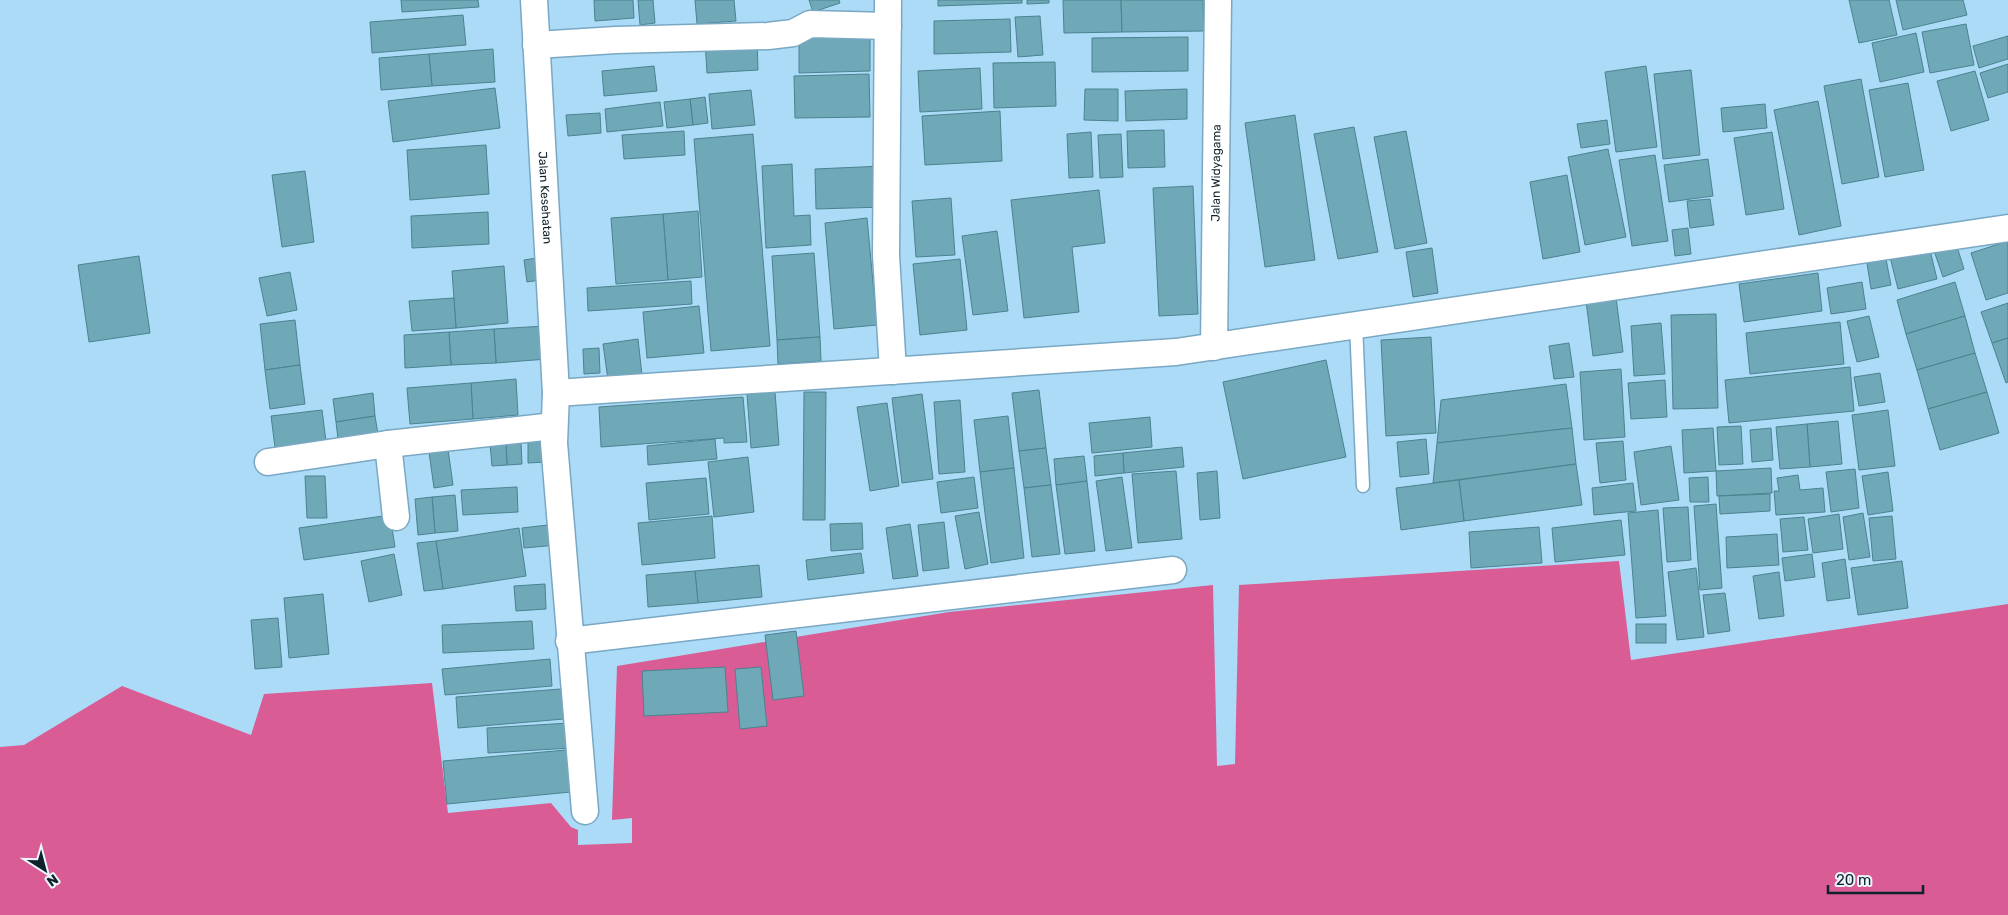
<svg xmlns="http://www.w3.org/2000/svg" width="2008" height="915" font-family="Rubik,sans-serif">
  <rect width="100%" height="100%" fill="#acdbf7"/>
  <polygon fill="#d95c95" points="1619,561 1631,660 2008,604 2008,915 0,915 0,747 24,745 122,686 251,735 264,694 432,683 448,813 551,803 571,827 578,830 578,845 632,843 632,818 612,820 617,666 949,612 1213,585 1217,766 1235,764 1239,585"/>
  <g fill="#6fa8b6" stroke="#4a8390">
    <polygon points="401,0 478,0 479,7 402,12"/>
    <polygon points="594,0 633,0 634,18 595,21"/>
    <polygon points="638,0 653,0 655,23 640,25"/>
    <polygon points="695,0 734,0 736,21 697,24"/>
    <polygon points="809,0 839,0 840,3 813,12"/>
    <polygon points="938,0 1022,0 1022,3 938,6"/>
    <polygon points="1027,0 1049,0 1049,3 1027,4"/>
    <polygon points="1063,0 1121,0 1122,32 1064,33"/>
    <polygon points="1121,0 1203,0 1204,31 1122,32"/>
    <polygon points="1849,0 1889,0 1897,35 1859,43"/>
    <polygon points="1896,0 1963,0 1967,15 1903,30"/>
    <polygon points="463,15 466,45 372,53 370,22"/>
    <polygon points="1040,16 1043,55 1018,57 1015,17"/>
    <polygon points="1010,19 1011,52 934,54 934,21"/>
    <polygon points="1966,24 1974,65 1930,73 1922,32"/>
    <polygon points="870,33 870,71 799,73 799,35"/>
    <polygon points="1916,33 1924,72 1880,82 1872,43"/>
    <polygon points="2008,36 2008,59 1979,68 1973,46"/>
    <polygon points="1188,37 1188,71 1092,72 1092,38"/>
    <polygon points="757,38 758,70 707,73 705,41"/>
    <polygon points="493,49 495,82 432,86 429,54"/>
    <polygon points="429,54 432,86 381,90 379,58"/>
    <polygon points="1055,62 1056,106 994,108 993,63"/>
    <polygon points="2008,64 2008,92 1988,98 1980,73"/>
    <polygon points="654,66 657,91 604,96 602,71"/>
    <polygon points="1646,66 1657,147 1616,152 1605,72"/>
    <polygon points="980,68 982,109 920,112 918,71"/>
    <polygon points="1691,70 1700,155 1663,159 1654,74"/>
    <polygon points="1975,71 1989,120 1951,131 1937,81"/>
    <polygon points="869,74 870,117 795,118 794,76"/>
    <polygon points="1861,79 1879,177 1842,184 1824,86"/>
    <polygon points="1908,83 1924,170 1885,177 1869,90"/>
    <polygon points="495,88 500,128 393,142 388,101"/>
    <polygon points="1085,89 1118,89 1118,121 1084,120"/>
    <polygon points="1187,89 1187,119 1126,121 1125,91"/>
    <polygon points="751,90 755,125 712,129 709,94"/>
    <polygon points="705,97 708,123 693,125 690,99"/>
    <polygon points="690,99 693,125 667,128 664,102"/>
    <polygon points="1818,101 1841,226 1799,235 1774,110"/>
    <polygon points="660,102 663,126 607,132 605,109"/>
    <polygon points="1765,104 1767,128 1723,132 1721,108"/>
    <polygon points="1000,111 1002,161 925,165 922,116"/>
    <polygon points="600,113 601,133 568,136 566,115"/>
    <polygon points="1295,115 1315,260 1265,267 1245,123"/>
    <polygon points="1607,120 1610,144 1581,148 1577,124"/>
    <polygon points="1354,127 1378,252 1338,259 1314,134"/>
    <polygon points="1164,130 1165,167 1128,168 1127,131"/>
    <polygon points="684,131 685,155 624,159 622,135"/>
    <polygon points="1406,131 1427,243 1395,249 1374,137"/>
    <polygon points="1091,132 1093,177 1069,178 1067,134"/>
    <polygon points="1772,132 1784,209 1746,215 1734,138"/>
    <polygon points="753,134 770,346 711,351 694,139"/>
    <polygon points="1121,134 1123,177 1100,178 1098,135"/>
    <polygon points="486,145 489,194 410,200 407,150"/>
    <polygon points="1608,149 1626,237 1585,245 1568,157"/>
    <polygon points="1655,155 1668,241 1632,246 1619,160"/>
    <polygon points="1708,159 1713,196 1669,202 1664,165"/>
    <polygon points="792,164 794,216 810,215 811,245 766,248 762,166"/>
    <polygon points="883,166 884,207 816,209 815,169"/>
    <polygon points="305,171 314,242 282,247 272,175"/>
    <polygon points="1567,175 1580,252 1543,259 1530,182"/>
    <polygon points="1193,186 1198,314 1159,316 1153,188"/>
    <polygon points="1099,190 1105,243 1072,247 1079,312 1024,318 1011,200"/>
    <polygon points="951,198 955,255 916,257 912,201"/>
    <polygon points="1710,199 1714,225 1690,228 1687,201"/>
    <polygon points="698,211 702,277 668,280 663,214"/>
    <polygon points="488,212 489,244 412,248 411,216"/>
    <polygon points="663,214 668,280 616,284 611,218"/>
    <polygon points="867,218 877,325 834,329 825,223"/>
    <polygon points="1688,228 1691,254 1675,256 1672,230"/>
    <polygon points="997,231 1008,311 973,315 962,236"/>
    <polygon points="1954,237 1964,269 1943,277 1932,245"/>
    <polygon points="2008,241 2008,293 1986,300 1971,253"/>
    <polygon points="1929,246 1937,279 1898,289 1890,257"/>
    <polygon points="1432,248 1438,293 1413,297 1406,252"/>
    <polygon points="814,253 820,337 777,340 772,256"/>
    <polygon points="1885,254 1891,285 1871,289 1866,257"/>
    <polygon points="139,256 150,333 89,342 78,265"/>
    <polygon points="543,257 547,279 527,282 524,260"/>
    <polygon points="960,259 967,330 920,335 913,264"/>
    <polygon points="504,266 508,323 456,328 452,271"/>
    <polygon points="290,272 297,310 267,316 259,278"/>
    <polygon points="1818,273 1822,311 1744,322 1739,284"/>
    <polygon points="691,281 692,304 588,311 587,288"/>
    <polygon points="1862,282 1866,309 1831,314 1827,288"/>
    <polygon points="1955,282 1965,316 1906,334 1897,300"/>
    <polygon points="1616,297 1623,352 1593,356 1586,301"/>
    <polygon points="454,298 456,328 412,331 409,301"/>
    <polygon points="2008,303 2008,338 1992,343 1981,312"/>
    <polygon points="699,306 704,353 647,358 643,312"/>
    <polygon points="1716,314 1718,408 1673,409 1671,315"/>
    <polygon points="1869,316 1879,357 1857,362 1847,321"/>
    <polygon points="1965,316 1975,353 1917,370 1906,334"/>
    <polygon points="295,320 300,365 265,370 260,324"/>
    <polygon points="1840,322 1844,364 1750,374 1746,333"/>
    <polygon points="1661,323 1665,374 1634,376 1631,326"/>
    <polygon points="545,326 547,359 496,363 494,329"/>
    <polygon points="494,329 496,363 451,365 449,332"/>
    <polygon points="449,332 451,365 405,368 404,335"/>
    <polygon points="820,337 821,361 778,364 777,340"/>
    <polygon points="1431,337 1436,433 1386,436 1381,340"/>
    <polygon points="2008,338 2008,382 2006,383 1992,343"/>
    <polygon points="638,339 642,375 608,380 603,344"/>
    <polygon points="1569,343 1574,377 1554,379 1549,346"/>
    <polygon points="599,348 600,373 584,374 583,349"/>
    <polygon points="1975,353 1987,392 1928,409 1917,370"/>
    <polygon points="1326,360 1346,457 1243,479 1223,382"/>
    <polygon points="300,365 305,404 270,409 265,370"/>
    <polygon points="1850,367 1854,411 1729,423 1725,380"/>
    <polygon points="1621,369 1625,437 1584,440 1580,372"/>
    <polygon points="1880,373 1885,402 1859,406 1854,377"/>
    <polygon points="516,379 518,415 473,419 471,383"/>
    <polygon points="1665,380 1667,417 1631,419 1628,383"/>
    <polygon points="471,383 473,419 410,424 407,388"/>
    <polygon points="1566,384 1572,428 1437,443 1441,400"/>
    <polygon points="1039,390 1046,448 1019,451 1012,393"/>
    <polygon points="775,392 779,445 751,448 747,394"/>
    <polygon points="804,392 826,392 825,520 803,520"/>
    <polygon points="1987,392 1999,433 1940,450 1928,409"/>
    <polygon points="373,393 375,416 336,422 333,399"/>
    <polygon points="922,394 933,479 902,483 892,398"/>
    <polygon points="743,397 747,442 724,443 724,438 601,447 599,407"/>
    <polygon points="960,400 965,472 939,474 934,402"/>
    <polygon points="887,403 899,486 870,491 857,407"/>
    <polygon points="322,410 327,449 276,455 271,416"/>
    <polygon points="1888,410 1895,466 1859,470 1852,415"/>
    <polygon points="375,416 378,434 338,439 336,422"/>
    <polygon points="1008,416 1014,468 980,472 974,420"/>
    <polygon points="1150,417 1152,447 1092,453 1089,423"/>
    <polygon points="1838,421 1842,464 1810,467 1807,424"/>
    <polygon points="1807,424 1810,467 1780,469 1776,427"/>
    <polygon points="1741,426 1743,464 1719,465 1717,427"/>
    <polygon points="1572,428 1576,464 1433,483 1437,443"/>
    <polygon points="1713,428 1716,471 1684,473 1682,430"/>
    <polygon points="1771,428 1773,460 1752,462 1750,430"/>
    <polygon points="715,439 717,459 648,465 647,446"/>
    <polygon points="1426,439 1429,474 1400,477 1397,442"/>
    <polygon points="545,440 546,462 528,463 528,441"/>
    <polygon points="1623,441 1626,480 1600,483 1596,443"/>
    <polygon points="521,442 522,464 507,465 506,443"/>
    <polygon points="506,443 507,465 492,466 490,444"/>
    <polygon points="1671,446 1679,500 1641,505 1634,452"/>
    <polygon points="1182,447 1184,467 1124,473 1123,453"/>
    <polygon points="1046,448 1051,485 1024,488 1019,451"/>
    <polygon points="448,449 453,485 434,488 429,452"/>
    <polygon points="1123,453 1124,473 1095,476 1094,456"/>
    <polygon points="1084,456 1087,481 1056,485 1054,459"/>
    <polygon points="748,457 754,512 714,517 708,462"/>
    <polygon points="1576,464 1582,505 1464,521 1459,480"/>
    <polygon points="1014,468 1024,558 991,563 980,472"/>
    <polygon points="1771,468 1772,493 1717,496 1716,471"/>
    <polygon points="1855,469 1859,508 1831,512 1826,472"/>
    <polygon points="1176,471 1182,539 1138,543 1132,474"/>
    <polygon points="1217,471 1220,518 1200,520 1197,473"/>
    <polygon points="1888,472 1893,511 1868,515 1862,476"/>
    <polygon points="1798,475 1800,490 1823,488 1825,512 1776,515 1774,491 1779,491 1777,478"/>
    <polygon points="305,476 325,476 327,518 307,518"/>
    <polygon points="974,477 978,508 941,513 937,482"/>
    <polygon points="1122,477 1132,548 1106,551 1096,481"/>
    <polygon points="1708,477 1709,502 1690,502 1689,478"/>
    <polygon points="706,478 709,514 649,520 646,483"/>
    <polygon points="1459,480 1464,521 1401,530 1396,488"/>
    <polygon points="1087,481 1095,551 1065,554 1056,485"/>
    <polygon points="1633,483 1636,511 1594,515 1592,488"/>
    <polygon points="1051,485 1060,554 1032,557 1024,488"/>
    <polygon points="517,487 518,512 463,515 461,490"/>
    <polygon points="1770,494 1770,511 1720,514 1719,496"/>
    <polygon points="455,495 458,531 435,533 432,497"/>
    <polygon points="432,497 435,533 418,535 415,499"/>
    <polygon points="1716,504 1722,588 1700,590 1694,506"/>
    <polygon points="1688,507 1691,560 1667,562 1663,508"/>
    <polygon points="1658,510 1666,616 1636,618 1628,513"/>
    <polygon points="979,512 988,564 965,569 955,516"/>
    <polygon points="1863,513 1870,557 1849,560 1843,517"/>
    <polygon points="1839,514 1843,549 1813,553 1808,519"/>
    <polygon points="390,515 395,547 304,560 299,528"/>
    <polygon points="712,516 715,558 642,565 638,523"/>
    <polygon points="1892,516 1896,559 1873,561 1869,518"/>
    <polygon points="1804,517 1808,550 1783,552 1780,519"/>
    <polygon points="1621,520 1625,555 1555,562 1552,528"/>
    <polygon points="944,522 949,568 923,571 918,525"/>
    <polygon points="862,523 863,549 831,551 830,524"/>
    <polygon points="556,524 558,545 524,548 522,528"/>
    <polygon points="910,524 918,576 893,579 886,528"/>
    <polygon points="1539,527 1542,563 1471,568 1469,532"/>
    <polygon points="519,528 526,576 443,589 436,541"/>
    <polygon points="1777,534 1779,565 1727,568 1726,537"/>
    <polygon points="436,541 443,589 424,591 417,543"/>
    <polygon points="861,553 864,573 808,580 806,560"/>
    <polygon points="394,554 402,595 369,602 361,561"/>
    <polygon points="1812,554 1815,577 1785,581 1782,558"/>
    <polygon points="1845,559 1850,598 1827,601 1822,563"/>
    <polygon points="1902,561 1908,608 1858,615 1851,568"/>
    <polygon points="759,565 762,597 698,603 695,571"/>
    <polygon points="1696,568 1704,637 1677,640 1668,572"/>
    <polygon points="695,571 698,603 648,607 646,575"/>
    <polygon points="1779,572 1784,616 1759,619 1753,576"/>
    <polygon points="545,584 546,609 516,611 514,586"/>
    <polygon points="1725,593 1730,631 1708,634 1703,595"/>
    <polygon points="323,594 329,654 289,658 284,598"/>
    <polygon points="278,618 282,667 255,669 251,620"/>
    <polygon points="532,621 534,649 443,653 442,625"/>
    <rect x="1636" y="624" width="30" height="19"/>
    <polygon points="796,631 804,696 773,700 765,635"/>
    <polygon points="550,659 552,686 445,695 442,669"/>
    <polygon points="725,667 728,712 644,716 642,671"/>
    <polygon points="761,667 767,726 740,729 735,669"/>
    <polygon points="561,689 564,719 458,728 456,697"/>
    <polygon points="569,723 571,748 488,753 487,728"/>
    <polygon points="577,749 581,791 447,804 443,761"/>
  </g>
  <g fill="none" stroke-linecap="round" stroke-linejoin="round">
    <g stroke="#7aa8c3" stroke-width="15">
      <polyline id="service" points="1356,324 1363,486"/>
    </g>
    <g stroke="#7aa8c3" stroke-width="29">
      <g id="minor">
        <path id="s1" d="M534,0L556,393L554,443L585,811"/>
        <polyline points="888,0 886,255 893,371"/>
        <polyline points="536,45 616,40 768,36 793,33 810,24 888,26"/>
        <path id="s2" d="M1214,347L1218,0"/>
        <polyline points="556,393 1176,352 2008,228"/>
        <polyline points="388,444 396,517"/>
        <polyline points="268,462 388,444 554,426"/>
        <polyline points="569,641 1173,570"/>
      </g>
    </g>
    <use href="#service" stroke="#fff" stroke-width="12"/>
    <use href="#minor" stroke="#fff" stroke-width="26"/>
  </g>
  <g text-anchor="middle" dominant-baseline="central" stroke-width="4.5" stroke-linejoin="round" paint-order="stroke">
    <g font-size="12" fill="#0f212c" stroke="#edf6fc">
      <text stroke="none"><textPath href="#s2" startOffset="174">Jalan Widyagama</textPath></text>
      <text stroke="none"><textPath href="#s1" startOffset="198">Jalan Kesehatan</textPath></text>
    </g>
  </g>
  <g transform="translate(45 870) rotate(144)" stroke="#edf6fc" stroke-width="4" paint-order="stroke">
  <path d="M0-4L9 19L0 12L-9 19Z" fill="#0f212c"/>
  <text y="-8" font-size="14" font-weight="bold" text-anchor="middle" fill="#0f212c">N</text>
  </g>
  <path d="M1828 885v8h95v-8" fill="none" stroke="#0f212c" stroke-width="2.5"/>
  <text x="1836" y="885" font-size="15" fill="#0f212c" stroke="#edf6fc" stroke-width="4" paint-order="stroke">20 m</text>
</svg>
